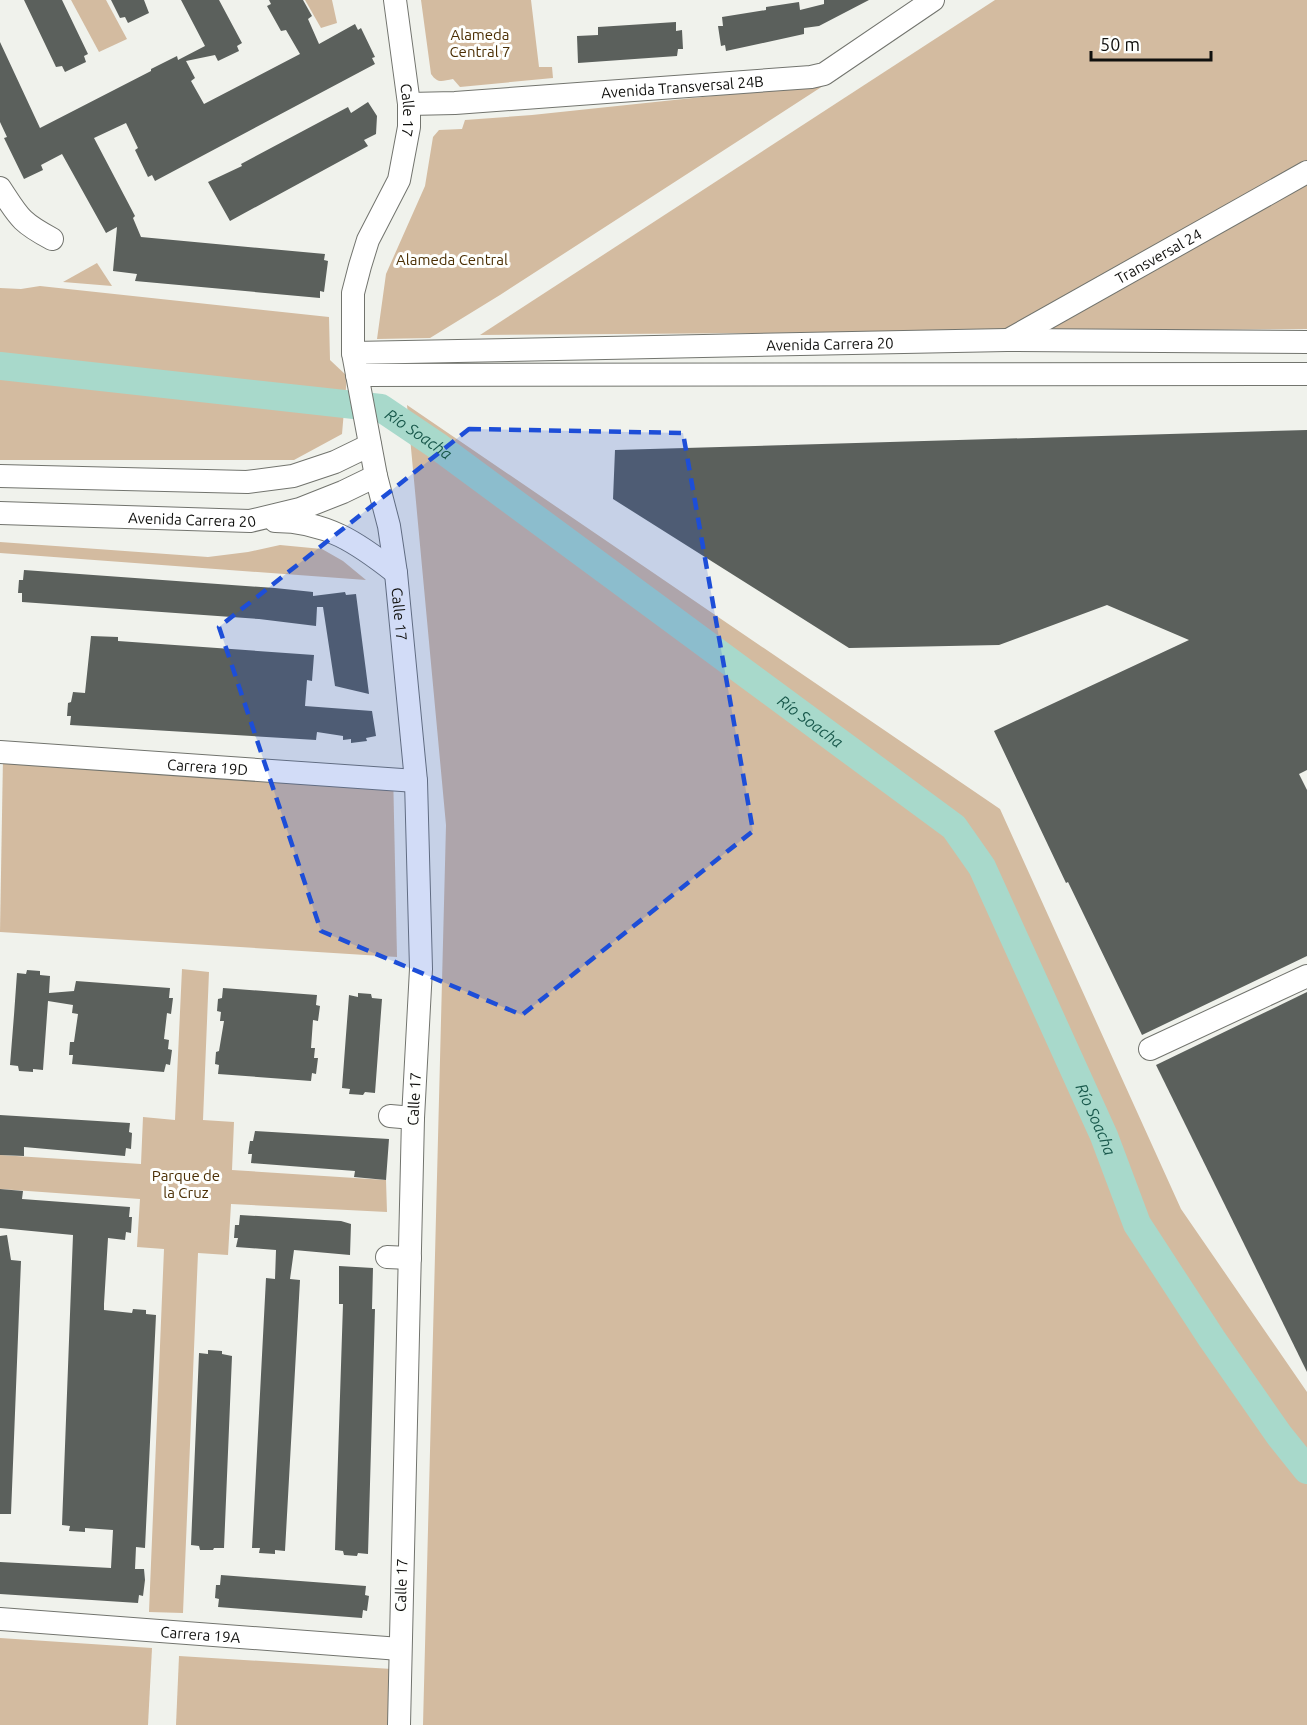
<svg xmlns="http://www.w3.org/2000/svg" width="1307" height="1725" font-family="Ubuntu,sans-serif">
  <rect width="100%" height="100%" fill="#f0f2ec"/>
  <g fill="#d3bba0">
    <polygon points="71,0 106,0 127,39 99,52"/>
    <polygon points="305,0 332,0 337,23 321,28"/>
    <path d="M421,0H531L539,67H552L553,78L460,87L453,79C442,81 438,84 431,74Z"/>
    <polygon points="995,0 1307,0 1307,329 480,335"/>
    <polygon points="826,84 500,295 430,338 377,339 386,274 425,186 433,137 439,130 462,129 465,120 532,115"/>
    <polygon points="97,263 112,286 63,282"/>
    <polygon points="40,286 329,317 330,360 347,376 342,434 294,460 0,460 0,288 21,289"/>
    <polygon points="407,405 1000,809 1181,1209 1307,1392 1307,1725 423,1725 446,825"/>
    <polygon points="0,542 208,557 248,552 280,545 322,549 343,561 366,580 0,553"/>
    <polygon points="3,757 393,770 397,957 0,932"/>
    <polygon points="182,969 209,972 203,1120 234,1122 232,1170 386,1180 387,1212 231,1204 228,1255 198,1253 183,1613 149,1612 164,1249 137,1247 140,1199 0,1189 0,1155 141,1164 143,1117 175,1120"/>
    <polygon points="0,1638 152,1648 148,1725 0,1725"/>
    <polygon points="179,1656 392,1669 388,1725 176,1725"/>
  </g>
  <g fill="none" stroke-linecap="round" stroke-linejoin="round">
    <path stroke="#a8d9cb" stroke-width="28" id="s1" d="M0,366L381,408L436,445L954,827L982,867L1104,1136L1137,1224L1212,1339L1279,1435L1307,1470"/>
  </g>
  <g fill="#5b605c">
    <polygon points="24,0 62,0 88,54 84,56 86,62 65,72 62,66 56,67"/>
    <polygon points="111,0 144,0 149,13 128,23 125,17 120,18"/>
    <polygon points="181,0 219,0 242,43 237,46 239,51 218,61 215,55 186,61 195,78 191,81 204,104 300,54 286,30 281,31 267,6 271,4 269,0 303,0 312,16 308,19 319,44 355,24 358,30 361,28 375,57 372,58 375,64 155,181 152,175 148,177 135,150 138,148 126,123 94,138 135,216 133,218 141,237 325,254 324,260 328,261 324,292 320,291 320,298 135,281 137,274 113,271 117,227 106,233 62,154 41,165 43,170 24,179 4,138 7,137 0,122 0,42 40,128 151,71 151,69 177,56 178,60 205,46"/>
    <polygon points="824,0 869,0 819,26 804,28 804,34 726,51 725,45 721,46 718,26 723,26 722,17 766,10 766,7 799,2 800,10 824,4"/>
    <polygon points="676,22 676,31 682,30 683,49 678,49 677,56 578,63 577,36 598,35 598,27"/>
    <polygon points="368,102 377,116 376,134 364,140 368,146 230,221 208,182 242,166 241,164 348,107 351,113"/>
    <polygon points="1307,430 1307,770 1299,774 1307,790 1307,956 1142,1035 1068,882 1066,883 994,731 1189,640 1107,605 999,645 849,648 613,499 615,450"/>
    <polygon points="24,570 275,588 313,592 313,596 345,592 346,595 356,594 369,694 335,686 323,607 317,607 316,626 259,619 22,602 22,593 18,593 19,580 23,580"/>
    <polygon points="91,636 118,637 118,641 314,655 312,681 307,680 305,706 372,711 376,736 366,738 367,741 351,743 351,739 343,740 343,736 317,732 316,740 70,725 71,716 67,716 68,703 71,702 73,692 85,693"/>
    <polygon points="27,970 40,971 40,975 50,976 49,993 74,991 76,981 170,988 169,998 173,998 171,1014 167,1013 164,1039 169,1040 168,1049 172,1050 170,1065 166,1064 164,1072 72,1064 73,1055 69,1055 70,1042 74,1042 78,1014 72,1013 73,1005 48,1001 43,1070 33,1069 33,1072 19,1071 18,1066 10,1065 14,1015 17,973 26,974"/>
    <polygon points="223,988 317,995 316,1005 320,1006 318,1021 313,1020 311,1048 315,1048 314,1058 318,1058 316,1074 312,1073 311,1081 218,1074 219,1065 215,1064 216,1052 219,1051 224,1021 220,1021 221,1012 217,1011 218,999 222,998"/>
    <polygon points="1307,992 1307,1372 1156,1065"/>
    <polygon points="358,993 371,994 372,998 382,999 375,1093 365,1092 363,1095 349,1094 350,1089 342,1088 349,995 358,997"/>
    <polygon points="0,1115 130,1123 129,1132 132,1133 131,1149 126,1148 125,1156 24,1147 24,1156 0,1155"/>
    <polygon points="255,1131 389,1139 386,1180 354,1177 355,1171 251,1163 252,1154 248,1154 250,1141 253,1141"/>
    <polygon points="0,1189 23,1191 22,1199 130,1207 129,1217 132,1217 131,1233 126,1232 125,1240 108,1238 104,1304 104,1310 132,1313 133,1309 146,1310 146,1314 156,1315 145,1548 136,1547 135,1569 144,1569 145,1580 143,1596 139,1595 138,1603 0,1594 0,1562 111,1568 113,1530 85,1528 85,1532 69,1531 70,1526 62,1525 73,1235 0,1228"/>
    <polygon points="240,1215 341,1221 351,1224 350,1255 294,1250 290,1279 300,1280 285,1551 275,1550 275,1554 259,1553 260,1548 252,1548 266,1278 275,1279 276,1250 236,1247 238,1238 234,1238 235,1225 239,1225"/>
    <polygon points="7,1235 11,1260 21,1261 11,1514 0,1514 0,1236"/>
    <polygon points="339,1266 373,1268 372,1309 375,1309 368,1554 358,1553 357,1556 344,1555 343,1551 335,1550 343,1304 339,1304"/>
    <polygon points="208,1350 222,1351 222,1354 232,1356 224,1548 214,1548 213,1550 200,1550 199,1546 191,1545 199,1353 208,1354"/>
    <polygon points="221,1575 366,1586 365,1595 369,1596 367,1611 363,1610 362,1618 218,1607 219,1599 215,1598 216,1585 220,1585"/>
  </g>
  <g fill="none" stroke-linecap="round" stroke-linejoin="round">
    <g stroke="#72746e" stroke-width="24">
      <g id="minor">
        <path id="s2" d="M395,0L409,104V127L399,180L368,240L360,266L353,293V353L376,476L389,526L396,573L416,781L421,969L413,1118L399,1725"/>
        <path id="s3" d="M409,104L455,103L811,77L824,74L933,0"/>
        <path d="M0,188C19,217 20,222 52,239"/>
        <path id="s4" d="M1010,339L1307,172"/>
        <path id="s5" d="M353,353L1007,340L1307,342"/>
        <polyline points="357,375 1307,374"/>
        <polyline points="0,476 247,482 293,476 335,462 370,445"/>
        <path id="s6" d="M0,513L250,521L300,509L343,492L376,476"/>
        <path d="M275,521C326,521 358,543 396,573"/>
        <path id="s7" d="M0,752L416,781"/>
        <polyline points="1150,1049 1307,976"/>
        <polyline points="390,1116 413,1118"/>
        <polyline points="387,1257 410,1258"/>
        <path id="s8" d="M0,1619L400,1649"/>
      </g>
    </g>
    <use href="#minor" stroke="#fff" stroke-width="22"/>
  </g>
  <path fill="#1d4ed8" fill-opacity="0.2" stroke="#1d4ed8" stroke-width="4.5" stroke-dasharray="12 8" stroke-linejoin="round" d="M469,429L683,433L753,831L522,1015L321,931L219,627Z"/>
  <g text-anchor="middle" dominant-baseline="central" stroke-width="6" stroke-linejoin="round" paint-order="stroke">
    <g font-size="15" fill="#4b2f04" stroke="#fefffd">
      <text x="480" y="34">Alameda<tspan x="480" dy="17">Central 7</tspan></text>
      <text x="452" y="259">Alameda Central</text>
      <text x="186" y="1175">Parque de<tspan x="186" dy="17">la Cruz</tspan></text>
    </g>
    <g font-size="15" fill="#10100e" stroke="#fefffd">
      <text stroke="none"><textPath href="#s3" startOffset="274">Avenida Transversal 24B</textPath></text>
      <text stroke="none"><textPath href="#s2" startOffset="111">Calle 17</textPath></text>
      <text stroke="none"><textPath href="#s4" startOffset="170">Transversal 24</textPath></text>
      <text stroke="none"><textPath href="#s5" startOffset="477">Avenida Carrera 20</textPath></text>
      <text stroke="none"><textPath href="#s6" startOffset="192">Avenida Carrera 20</textPath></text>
      <text stroke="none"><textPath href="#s2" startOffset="630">Calle 17</textPath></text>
      <text stroke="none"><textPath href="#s7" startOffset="208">Carrera 19D</textPath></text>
      <text transform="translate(414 1099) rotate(-87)">Calle 17</text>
      <text transform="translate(401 1585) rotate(-88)">Calle 17</text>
      <text stroke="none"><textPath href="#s8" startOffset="201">Carrera 19A</textPath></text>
    </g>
    <g font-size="16" font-style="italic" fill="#19594c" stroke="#fefffd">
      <text stroke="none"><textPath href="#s1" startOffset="429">Río Soacha</textPath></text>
      <text stroke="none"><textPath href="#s1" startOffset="915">Río Soacha</textPath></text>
      <text stroke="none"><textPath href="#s1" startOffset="1419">Río Soacha</textPath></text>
    </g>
  </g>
  <path d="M1091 51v9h120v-9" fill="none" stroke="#10100e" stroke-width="3"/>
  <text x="1100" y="51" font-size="18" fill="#10100e" stroke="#fefffd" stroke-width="4.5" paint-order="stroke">50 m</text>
</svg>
